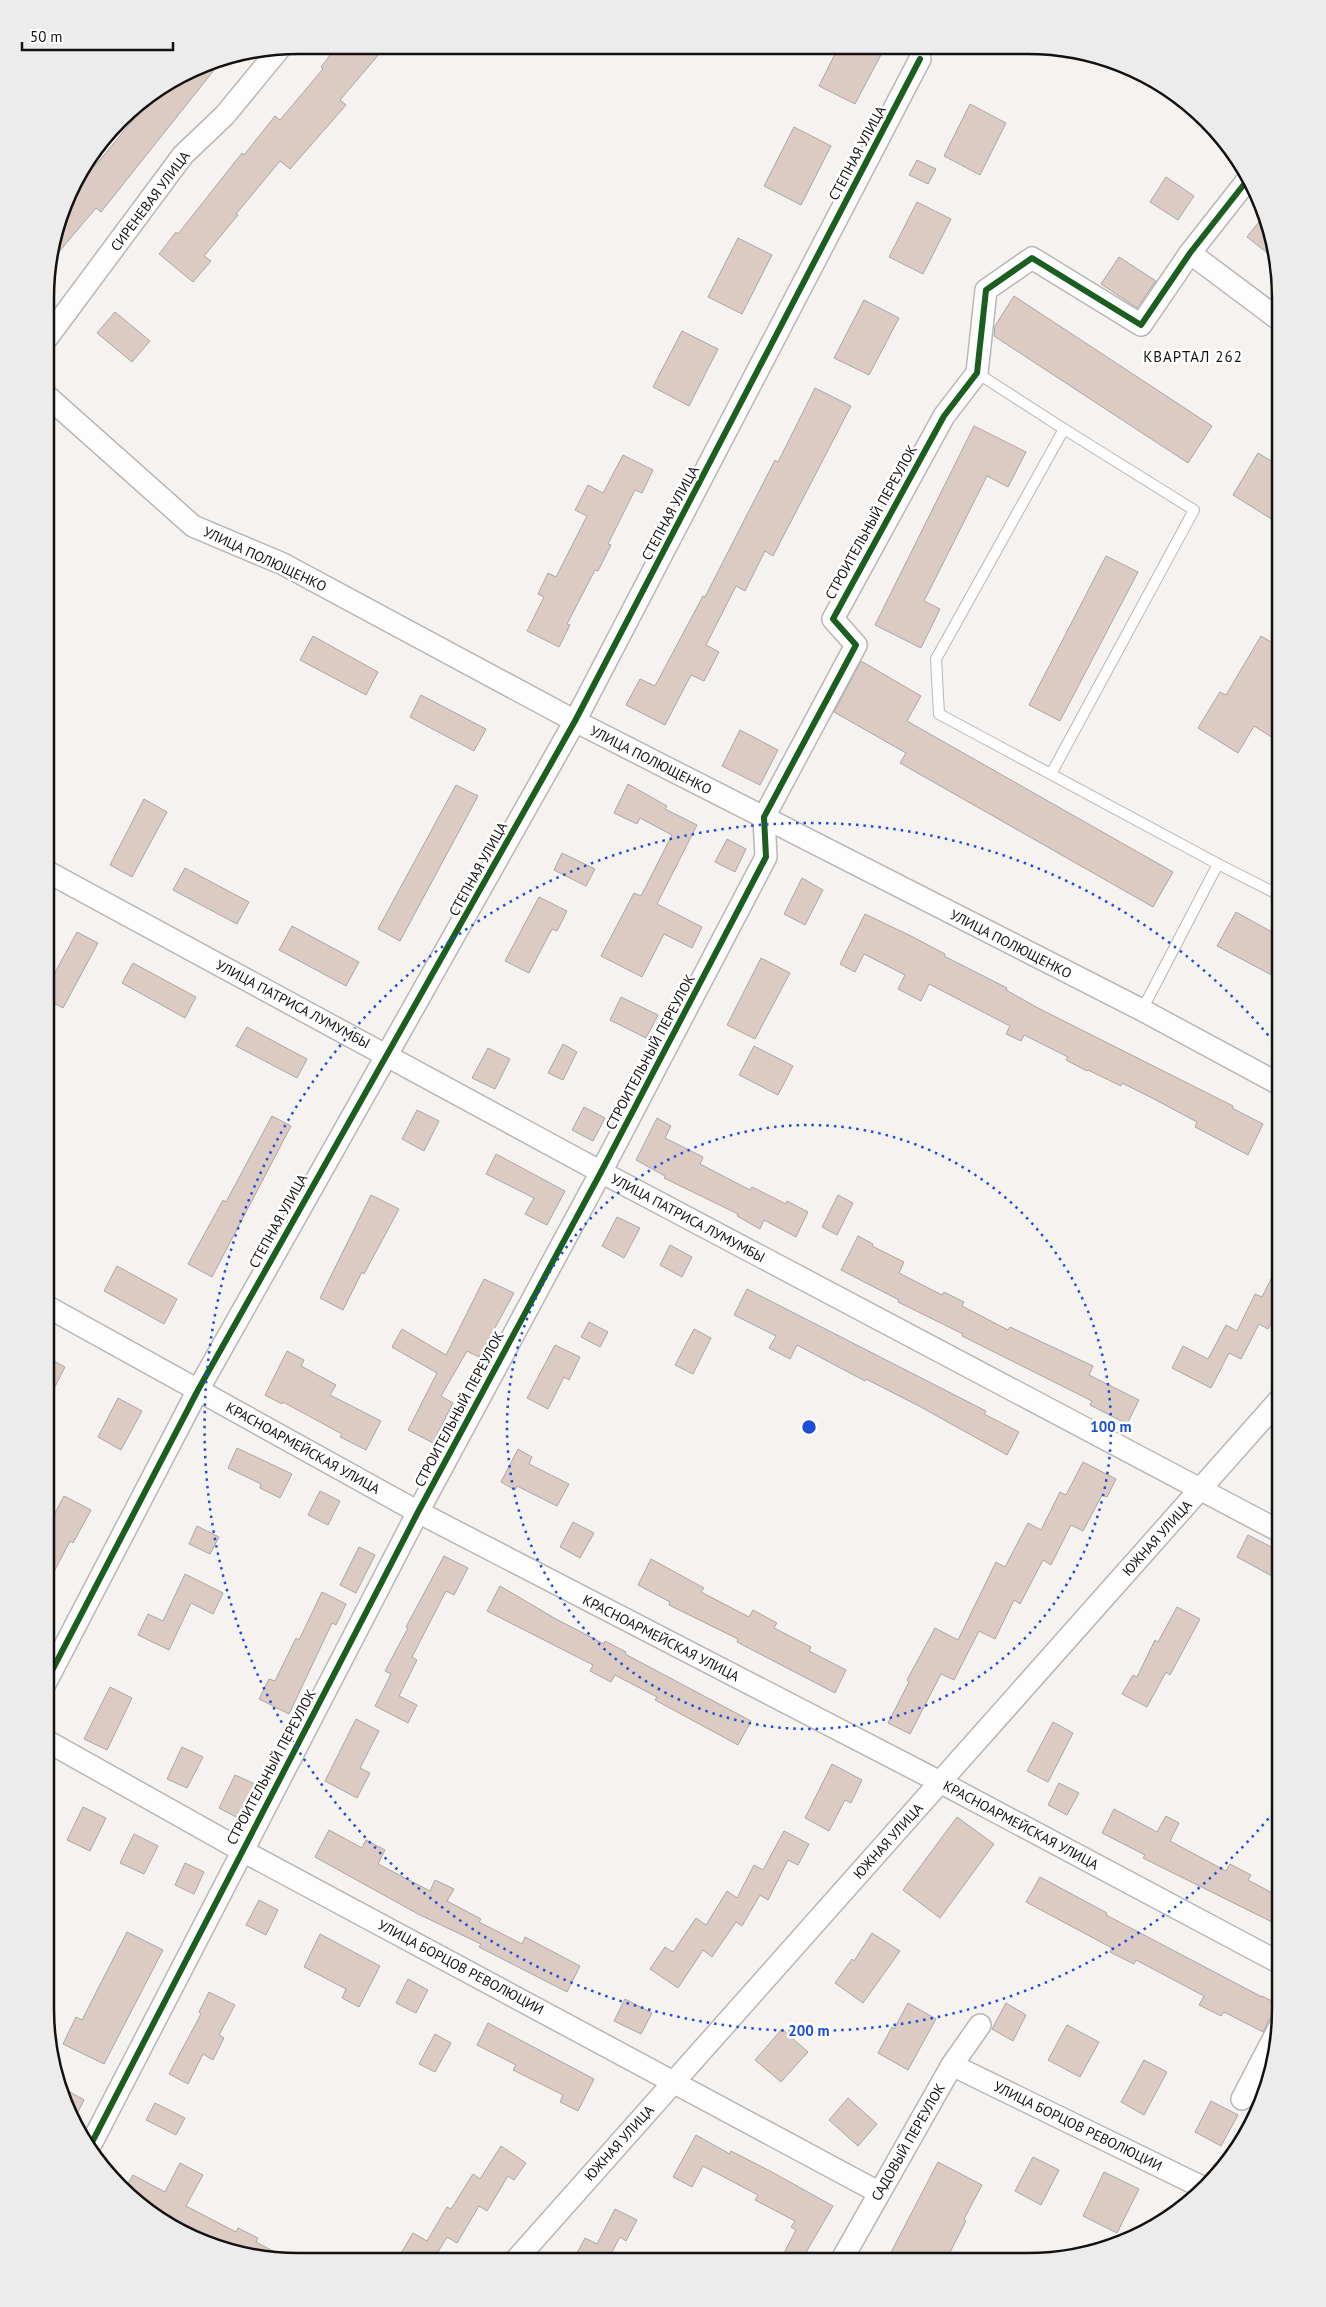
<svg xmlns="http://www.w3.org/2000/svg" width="1326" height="2307" font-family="'PT Sans',sans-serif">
  <rect width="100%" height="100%" fill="#f5f2f0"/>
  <g fill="#dccbc3" stroke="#a9a7a6">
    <polygon points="338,45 386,46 340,100 346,105 290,169 280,161 236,214 238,215 204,256 211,261 193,282 159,254 176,232 178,234 242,153 244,155 275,116 280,120 323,69 321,67"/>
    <polygon points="838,48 884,49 855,104 819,86"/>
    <polygon points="222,60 101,212 96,208 47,266 71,186 90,162 95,166 156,92 201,64"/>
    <polygon points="970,104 1006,123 980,175 944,156"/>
    <polygon points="794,127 831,146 801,205 764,186"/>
    <polygon points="917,160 936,169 928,184 909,175"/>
    <polygon points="1166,177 1194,196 1178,220 1150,202"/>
    <polygon points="917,202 951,219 923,274 889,257"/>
    <polygon points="1266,213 1268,216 1275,259 1247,237"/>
    <polygon points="738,238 772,255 742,314 708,297"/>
    <polygon points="1119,257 1156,281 1137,308 1101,284"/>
    <polygon points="1014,296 1212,426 1188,463 994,336 995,326"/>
    <polygon points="864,300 899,318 869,375 834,358"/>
    <polygon points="115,312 150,341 132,362 97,333"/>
    <polygon points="682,331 718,349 689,406 653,387"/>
    <polygon points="815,388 851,406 773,556 765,551 745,591 736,586 706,645 719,652 704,681 691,675 665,725 626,705 640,679 655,686 703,596 705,597 775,460 778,462"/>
    <polygon points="974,426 1026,452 1008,487 987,476 924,601 940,609 921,648 875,625"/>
    <polygon points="1258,453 1281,467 1281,525 1233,495"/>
    <polygon points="623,455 653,470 642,493 635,490 608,544 611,545 598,571 595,570 567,624 570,625 559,647 527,631 544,597 538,594 548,573 556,577 587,516 575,510 588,485 603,493"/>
    <polygon points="1106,556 1138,572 1060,721 1029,705"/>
    <polygon points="313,636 378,672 366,695 300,660"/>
    <polygon points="1261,636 1281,648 1281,743 1254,726 1238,753 1198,728 1220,692 1226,695"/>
    <polygon points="861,661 921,696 907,721 1173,872 1153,907 900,763 906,753 834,712"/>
    <polygon points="421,695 486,729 474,751 410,717"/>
    <polygon points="740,730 778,750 760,785 722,766"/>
    <polygon points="628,784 667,806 665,809 697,825 657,904 702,927 692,948 664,934 642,977 601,956 634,893 641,896 672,835 640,818 637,824 614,813"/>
    <polygon points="456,785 478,796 400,941 378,929"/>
    <polygon points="144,799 167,812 132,877 110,865"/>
    <polygon points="727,839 746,849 735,872 715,862"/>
    <polygon points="562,853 595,869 586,886 554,870"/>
    <polygon points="185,868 249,902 237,924 173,890"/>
    <polygon points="802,878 823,890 805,925 784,914"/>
    <polygon points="539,897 567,911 557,931 552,929 529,973 505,961"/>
    <polygon points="1236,912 1281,937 1281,980 1217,946"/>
    <polygon points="865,914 911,936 945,954 944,956 1007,988 1006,990 1038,1008 1233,1106 1232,1108 1263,1124 1248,1155 1195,1127 1197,1122 1154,1099 1122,1083 1121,1086 1088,1070 1087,1071 1066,1060 1068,1057 1024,1035 1021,1041 1006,1034 1010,1026 929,984 921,1001 898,989 905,975 864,954 855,972 840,964"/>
    <polygon points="292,926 359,962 346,986 279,950"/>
    <polygon points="77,932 98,943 63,1008 46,999 46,989"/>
    <polygon points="761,958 790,973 755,1039 727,1025"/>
    <polygon points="133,963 196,997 185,1018 122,983"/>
    <polygon points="621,997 658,1015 646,1038 610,1020"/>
    <polygon points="247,1027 307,1059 297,1078 236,1046"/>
    <polygon points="563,1044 577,1052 563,1080 548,1073"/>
    <polygon points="754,1046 793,1066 778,1095 739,1075"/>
    <polygon points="488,1048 510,1059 495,1089 472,1078"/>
    <polygon points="584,1107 605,1118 593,1141 572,1130"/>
    <polygon points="417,1110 439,1121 424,1151 402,1139"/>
    <polygon points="272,1116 291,1126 212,1277 188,1264 223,1200 226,1202"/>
    <polygon points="657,1118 671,1126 665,1138 703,1157 700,1164 750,1190 752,1187 786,1204 787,1201 808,1212 796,1237 764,1220 760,1229 737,1216 738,1214 664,1178 665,1176 636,1160"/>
    <polygon points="496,1154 565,1191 547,1225 525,1214 534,1198 486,1174"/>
    <polygon points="371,1195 399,1209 364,1274 362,1272 343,1310 320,1298"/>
    <polygon points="838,1195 853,1203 837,1235 822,1227"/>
    <polygon points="617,1217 640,1228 624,1258 602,1246"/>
    <polygon points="858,1236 873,1244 872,1246 904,1262 899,1273 942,1295 944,1292 964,1302 962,1306 1008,1330 1010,1327 1093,1366 1089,1375 1139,1400 1127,1424 1090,1405 1092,1401 962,1336 963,1334 898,1302 899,1300 841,1270"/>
    <polygon points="670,1245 692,1257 682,1277 660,1265"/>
    <polygon points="1281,1259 1281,1304 1268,1329 1259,1324 1241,1359 1229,1353 1211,1388 1172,1368 1183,1346 1208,1359 1226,1325 1237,1331 1255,1294 1262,1297"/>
    <polygon points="117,1266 177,1299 164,1324 104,1291"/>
    <polygon points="484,1279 514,1293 479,1357 467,1351 441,1396 453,1403 433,1443 408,1430 437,1373 392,1347 402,1329 446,1355"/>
    <polygon points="747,1289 986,1411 984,1414 1019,1432 1007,1455 919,1406 866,1379 865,1381 797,1345 790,1359 769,1348 776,1336 734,1315"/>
    <polygon points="589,1322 608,1332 600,1347 581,1337"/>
    <polygon points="694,1329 711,1338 693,1374 675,1365"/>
    <polygon points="555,1345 580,1357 569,1380 564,1377 548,1409 527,1398"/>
    <polygon points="287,1351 304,1360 301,1366 336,1385 330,1395 381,1421 366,1450 340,1437 342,1434 283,1402 282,1404 265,1395"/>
    <polygon points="46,1357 65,1367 46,1404"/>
    <polygon points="118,1398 142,1411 121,1450 98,1437"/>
    <polygon points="237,1448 292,1474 280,1498 260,1488 261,1484 228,1468"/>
    <polygon points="518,1449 532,1457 529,1464 569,1484 557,1506 517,1486 515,1490 501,1482"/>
    <polygon points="1083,1462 1116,1479 1107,1497 1102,1495 1083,1531 1071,1525 1051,1565 1043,1560 1020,1604 1014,1600 995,1639 979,1631 954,1680 941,1674 910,1734 888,1723 909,1682 907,1680 935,1628 958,1640 996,1562 1005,1567 1028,1523 1041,1530 1060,1492 1066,1495"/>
    <polygon points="320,1491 340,1501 328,1525 308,1515"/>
    <polygon points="64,1496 91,1510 73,1543 70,1541 46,1587 46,1530"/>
    <polygon points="573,1522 594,1533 580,1558 560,1547"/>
    <polygon points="197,1526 219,1537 210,1554 189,1544"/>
    <polygon points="1248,1535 1281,1552 1281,1581 1237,1557"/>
    <polygon points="359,1547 375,1555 356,1593 340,1585"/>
    <polygon points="444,1556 468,1568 454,1595 446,1591 412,1657 417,1660 399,1696 417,1705 408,1723 375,1706 391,1674 385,1671 408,1628 406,1627"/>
    <polygon points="651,1559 704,1588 701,1592 749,1617 753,1610 777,1623 774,1628 811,1647 809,1651 846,1670 835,1693 737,1642 738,1639 669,1605 670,1602 638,1585"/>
    <polygon points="185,1574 223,1593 213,1614 191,1603 169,1650 138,1635 148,1614 163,1621"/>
    <polygon points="500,1586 556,1619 604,1644 605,1641 626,1652 625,1654 751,1721 738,1745 655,1700 657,1697 615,1675 611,1682 590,1671 593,1665 487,1611"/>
    <polygon points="322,1592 346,1604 336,1625 332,1623 289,1714 259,1699 269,1679 275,1681 296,1638 299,1640"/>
    <polygon points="1177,1607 1200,1619 1170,1675 1166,1672 1147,1707 1122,1694 1133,1675 1137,1677 1155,1640 1158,1642"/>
    <polygon points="110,1687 132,1698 107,1750 84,1739"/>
    <polygon points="356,1719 379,1731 360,1768 370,1773 357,1798 325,1781"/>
    <polygon points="1053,1722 1073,1733 1048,1782 1027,1771"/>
    <polygon points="182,1747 203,1757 187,1788 167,1779"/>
    <polygon points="832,1764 862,1780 851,1803 845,1800 829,1831 805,1818"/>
    <polygon points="235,1775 255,1784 238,1818 219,1808"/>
    <polygon points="1059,1783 1079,1793 1067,1815 1048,1805"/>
    <polygon points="83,1807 106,1818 90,1851 67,1840"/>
    <polygon points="1114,1809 1157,1832 1166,1816 1179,1823 1170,1841 1226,1871 1230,1864 1251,1875 1248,1880 1280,1897 1280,1910 1274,1923 1157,1865 1143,1858 1145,1855 1102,1833"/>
    <polygon points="957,1817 994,1844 940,1918 903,1890"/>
    <polygon points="329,1830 362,1848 366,1840 385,1850 378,1864 430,1891 435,1880 454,1889 447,1901 481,1919 479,1922 522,1944 525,1937 580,1966 567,1992 479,1947 481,1944 418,1914 315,1857"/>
    <polygon points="784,1831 809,1844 798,1865 788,1860 768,1900 760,1895 742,1926 736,1922 712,1957 703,1950 678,1988 650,1969 665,1947 673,1952 696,1918 706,1925 727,1891 737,1898 754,1865 763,1870"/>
    <polygon points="134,1834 158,1846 144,1874 120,1863"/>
    <polygon points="185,1863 204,1872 194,1894 175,1885"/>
    <polygon points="1040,1877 1107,1913 1106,1915 1262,1997 1262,1996 1280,2005 1278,2014 1269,2020 1263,2032 1224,2012 1221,2016 1199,2005 1204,1996 1136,1960 1134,1964 1110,1952 1112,1948 1026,1902"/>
    <polygon points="259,1900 278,1910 266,1935 246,1925"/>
    <polygon points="127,1932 163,1950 104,2064 63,2044 76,2017 82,2020"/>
    <polygon points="872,1933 900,1951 863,2003 835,1983 852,1959 854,1961"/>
    <polygon points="320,1934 380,1966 359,2007 342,1998 346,1989 304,1967"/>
    <polygon points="408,1979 428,1990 416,2013 396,2003"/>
    <polygon points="209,1992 235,2005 219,2035 224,2038 213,2060 203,2054 188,2084 169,2074 201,2014 199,2012"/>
    <polygon points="625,1999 652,2013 641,2034 614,2021"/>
    <polygon points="908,2003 936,2019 908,2070 878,2053 892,2027 894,2029"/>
    <polygon points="1006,2003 1026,2015 1013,2041 992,2029"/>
    <polygon points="488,2023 594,2079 578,2111 560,2102 563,2095 513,2070 516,2065 477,2045"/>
    <polygon points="1067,2025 1099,2042 1080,2077 1048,2060"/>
    <polygon points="782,2029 808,2052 781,2082 755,2060"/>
    <polygon points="435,2034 451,2043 435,2072 419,2064"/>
    <polygon points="1144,2060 1167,2072 1144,2115 1121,2102"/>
    <polygon points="58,2085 84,2100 74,2120 58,2091"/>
    <polygon points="848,2098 877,2124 858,2146 829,2120"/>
    <polygon points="1211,2101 1238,2115 1221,2146 1195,2132"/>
    <polygon points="155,2103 185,2118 176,2135 146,2120"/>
    <polygon points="696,2135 730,2154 731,2151 770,2171 833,2206 801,2261 780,2261 796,2230 791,2227 795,2221 755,2200 758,2195 703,2166 692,2187 673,2177"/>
    <polygon points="501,2146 526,2163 514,2180 508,2176 487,2211 479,2206 457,2243 447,2237 433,2260 409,2260 400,2255 413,2233 427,2241 447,2207 451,2209 473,2174 480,2179"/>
    <polygon points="1033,2157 1059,2170 1041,2205 1015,2191"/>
    <polygon points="938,2162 982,2185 964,2219 966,2221 945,2262 886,2262"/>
    <polygon points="180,2163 203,2175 186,2206 236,2232 238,2228 258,2238 256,2242 290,2260 264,2260 204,2244 144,2210 124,2190 133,2175 165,2192"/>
    <polygon points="1104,2172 1139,2189 1117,2233 1083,2216"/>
    <polygon points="615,2209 637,2220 626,2241 620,2237 612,2252 629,2261 573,2261 585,2238 597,2244"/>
  </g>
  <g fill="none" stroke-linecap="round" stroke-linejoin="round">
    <g stroke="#b9b7b6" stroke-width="12">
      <g id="service">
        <polyline points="977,373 1064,429"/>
        <polyline points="1051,774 1194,510 1064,429 936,659 939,714 1218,864 1142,1010"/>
        <polyline points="1218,864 1281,896"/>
      </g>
    </g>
    <g stroke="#b9b7b6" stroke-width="24">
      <g id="minor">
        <polyline points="1190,253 1281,321"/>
        <polyline points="47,338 183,155 225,115 280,48"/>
        <polyline points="47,396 193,526 283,564 575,721 1142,1010 1281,1085"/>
        <polyline points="46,871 601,1172 1281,1532"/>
        <polyline points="46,1306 418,1512 940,1782 1280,1963"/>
        <polyline points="45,1684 198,1390 575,721 920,59"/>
        <polyline points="45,1740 241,1850 878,2192"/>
        <polyline points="952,2065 1204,2188"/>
        <polyline points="1242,2099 1280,2026"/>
        <polyline points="89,2148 418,1512 601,1172 766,857 764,817 856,645 833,619 944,416 977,373 986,290 1032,258 1141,325 1190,253 1249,178"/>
        <polyline points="515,2261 1281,1398"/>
        <polyline points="841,2261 952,2065 980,2025"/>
      </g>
    </g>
    <use href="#service" stroke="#fefdfd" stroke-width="10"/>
    <use href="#minor" stroke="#fefdfd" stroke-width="21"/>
    <g stroke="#fff" stroke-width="9">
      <g id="cycleway">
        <polyline points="45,1684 198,1390 575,721 920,59"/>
        <polyline points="89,2148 418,1512 601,1172 766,857 764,817 856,645 833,619 944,416 977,373 986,290 1032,258 1141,325 1190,253 1249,178"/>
      </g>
    </g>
    <use href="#cycleway" stroke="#1b5e20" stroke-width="6"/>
  </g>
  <g fill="none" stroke="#1d4ed8" stroke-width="2.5" stroke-dasharray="2.5 5">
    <circle cx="809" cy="1427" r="302"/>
    <path d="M1278 1807A604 604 0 1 1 1278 1047"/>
  </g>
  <g text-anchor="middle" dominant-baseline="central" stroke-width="5" stroke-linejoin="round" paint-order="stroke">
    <g font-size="14" fill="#131211" stroke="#fff">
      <text transform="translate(857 153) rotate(-62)">СТЕПНАЯ УЛИЦА</text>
      <text transform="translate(150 201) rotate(-53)">СИРЕНЕВАЯ УЛИЦА</text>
      <text transform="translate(670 513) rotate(-62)">СТЕПНАЯ УЛИЦА</text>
      <text transform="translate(871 522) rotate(-61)">СТРОИТЕЛЬНЫЙ ПЕРЕУЛОК</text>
      <text transform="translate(265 559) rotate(25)">УЛИЦА ПОЛЮЩЕНКО</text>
      <text transform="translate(651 760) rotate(27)">УЛИЦА ПОЛЮЩЕНКО</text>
      <text transform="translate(478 869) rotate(-61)">СТЕПНАЯ УЛИЦА</text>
      <text transform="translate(1011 944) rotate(27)">УЛИЦА ПОЛЮЩЕНКО</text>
      <text transform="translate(293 1004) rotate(28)">УЛИЦА ПАТРИСА ЛУМУМБЫ</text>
      <text transform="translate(650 1052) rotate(-62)">СТРОИТЕЛЬНЫЙ ПЕРЕУЛОК</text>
      <text transform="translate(688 1218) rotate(28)">УЛИЦА ПАТРИСА ЛУМУМБЫ</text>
      <text transform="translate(278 1221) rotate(-61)">СТЕПНАЯ УЛИЦА</text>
      <text transform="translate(459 1409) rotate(-62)">СТРОИТЕЛЬНЫЙ ПЕРЕУЛОК</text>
      <text transform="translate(303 1448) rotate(29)">КРАСНОАРМЕЙСКАЯ УЛИЦА</text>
      <text transform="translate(1157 1538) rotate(-48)">ЮЖНАЯ УЛИЦА</text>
      <text transform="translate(661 1638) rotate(27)">КРАСНОАРМЕЙСКАЯ УЛИЦА</text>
      <text transform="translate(271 1767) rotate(-62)">СТРОИТЕЛЬНЫЙ ПЕРЕУЛОК</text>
      <text transform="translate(1021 1825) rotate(28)">КРАСНОАРМЕЙСКАЯ УЛИЦА</text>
      <text transform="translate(888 1841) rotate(-48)">ЮЖНАЯ УЛИЦА</text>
      <text transform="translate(461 1967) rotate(28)">УЛИЦА БОРЦОВ РЕВОЛЮЦИИ</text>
      <text transform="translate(1078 2126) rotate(26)">УЛИЦА БОРЦОВ РЕВОЛЮЦИИ</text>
      <text transform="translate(908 2142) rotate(-60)">САДОВЫЙ ПЕРЕУЛОК</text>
      <text transform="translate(619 2143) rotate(-48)">ЮЖНАЯ УЛИЦА</text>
    </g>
    <g font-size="15" letter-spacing="1" fill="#131211" stroke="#fff">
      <text x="1193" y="356">КВАРТАЛ 262</text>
    </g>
  </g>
  <path d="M0 0H1326V2307H0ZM298 54H1028A244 244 0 0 1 1272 298V2009A244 244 0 0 1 1028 2253H298A244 244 0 0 1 54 2009V298A244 244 0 0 1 298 54Z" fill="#ececec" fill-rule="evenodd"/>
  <path fill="none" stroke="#131211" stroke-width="2.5" d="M298 54H1028A244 244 0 0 1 1272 298V2009A244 244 0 0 1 1028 2253H298A244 244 0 0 1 54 2009V298A244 244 0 0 1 298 54Z"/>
  <circle cx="809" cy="1427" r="8" fill="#1d4ed8" stroke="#fff" stroke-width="2.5"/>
  <g font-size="15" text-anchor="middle" font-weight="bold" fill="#1d4ed8" stroke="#fff" stroke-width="5" stroke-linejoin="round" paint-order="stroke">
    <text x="1111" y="1432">100 m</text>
    <text x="809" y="2036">200 m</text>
  </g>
  <path d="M22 42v8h151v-8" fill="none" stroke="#131211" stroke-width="2.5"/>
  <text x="30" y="42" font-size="15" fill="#131211" stroke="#ffffff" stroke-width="4" paint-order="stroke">50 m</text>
</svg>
